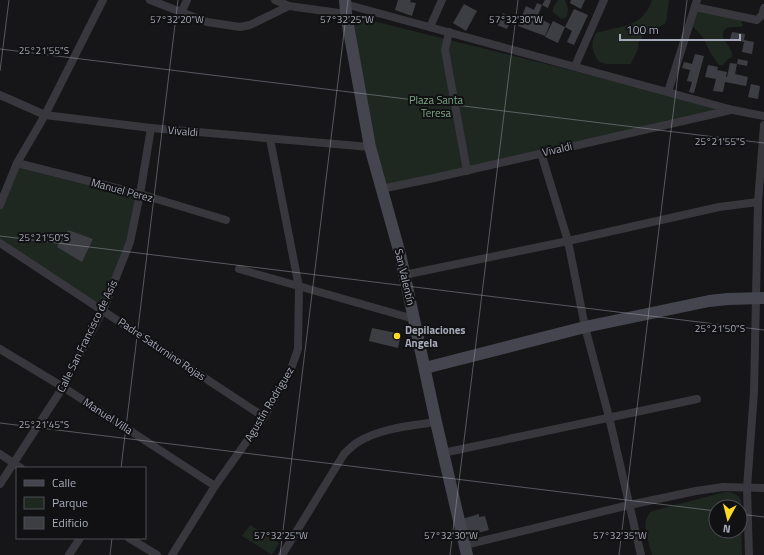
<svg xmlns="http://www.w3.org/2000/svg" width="764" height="555" font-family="'Titillium Web',sans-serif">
  <rect width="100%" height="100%" fill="#161618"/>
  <g fill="#1e2720" fill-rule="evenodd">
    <polygon points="558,0 565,0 568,8 567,16 564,19 560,18 553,12 553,8"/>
    <path d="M652,0H669L666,23L644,35L639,41L638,49L631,64H607L599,62C592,53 590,43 596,33C619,26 643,28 652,0Z"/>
    <path d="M695,11L739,15L743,26C738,28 731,26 727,28C714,35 735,48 732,57L728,59L723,65H719L710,52L703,37L689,23L687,19L688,16Z"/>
    <polygon points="345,14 723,108 384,188"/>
    <polygon points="17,163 137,194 132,225 102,309 0,243 0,205"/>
    <path d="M725,492C733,492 737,494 741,500L742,555H652C649,541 639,522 652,511ZM716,507H740V531H716Z"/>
    <polygon points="250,525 279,543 272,555 242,536"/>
  </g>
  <g fill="#3d3e43">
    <polygon points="398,0 411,0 410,2 416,3 412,16 395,10"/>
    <polygon points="545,0 551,0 548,8 542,5 538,15 544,18 543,20 550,24 545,36 518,26 526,6 534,10 537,3 542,5"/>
    <polygon points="571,0 585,0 581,9 570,3"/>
    <polygon points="464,4 477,11 466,31 453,23"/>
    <polygon points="574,9 588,15 574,45 567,42 572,31 565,27"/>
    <polygon points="503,13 512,18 507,29 497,25"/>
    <polygon points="553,21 565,27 558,43 545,37"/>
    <polygon points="732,32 745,34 744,40 754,42 752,54 742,52 744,42 730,39"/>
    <polygon points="695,54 704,56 694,93 689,92 692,82 687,81 690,70 682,68 684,62 692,64"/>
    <polygon points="738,59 748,61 747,66 737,64"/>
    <polygon points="730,63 737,64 735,74 748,77 746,86 725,82 723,92 713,91 716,79 705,77 708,65 718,67 717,70 727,72 726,77 727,77"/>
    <polygon points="751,84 760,86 758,99 748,97"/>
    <polygon points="68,230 93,239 82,262 57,247"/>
    <polygon points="372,328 401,334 398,348 369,341"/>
    <polygon points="479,514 479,517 485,516 489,530 466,536 462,519"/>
  </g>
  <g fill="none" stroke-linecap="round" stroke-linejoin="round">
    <g stroke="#37373d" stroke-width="8">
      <polyline points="150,0 207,22 240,27 250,25 289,6 346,14"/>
      <polyline points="275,0 289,6"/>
      <polyline points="345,4 733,110 764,116"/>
      <polyline points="695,7 757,20 762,15 764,8"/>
      <polyline points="181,13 187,0"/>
      <polyline points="430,27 442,0"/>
      <polyline points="449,32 445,50 467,171"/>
      <polyline points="575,66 604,0"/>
      <polyline points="668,92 697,0"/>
      <polyline points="0,95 45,115 151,128 370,147"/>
      <polyline points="541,153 568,241 585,327 609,417 641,555"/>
      <polyline points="17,163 140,194 226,220"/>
      <polyline points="381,189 434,178 731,110"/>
      <polyline points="0,205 17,163 45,115 103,0"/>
      <polyline points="0,243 264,417"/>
      <polyline points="239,269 414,319"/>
      <polyline points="404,275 568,241 719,207 758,202"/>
      <polyline points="0,349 63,387 215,486"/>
      <polyline points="443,453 697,399"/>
      <polyline points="0,454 21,468"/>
      <polyline points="0,484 63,387 103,310 130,242 140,194 151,128"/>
      <polyline points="129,538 157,555"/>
      <polyline points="465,545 629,505 696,491 723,487 764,488"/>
      <polyline points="69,555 80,538"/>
      <polyline points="172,555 215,486 264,417 291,369 298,349 299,287 270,139"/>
      <path d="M282,555L344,454C348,450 353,445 358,442C381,428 410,426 436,422"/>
      <polyline points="749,555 747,488 754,392 758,202 764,125"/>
    </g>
    <g stroke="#44454e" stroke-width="12">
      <polyline points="345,0 346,14 370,147 400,254 436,422 467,555"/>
      <polyline points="425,368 585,327 709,301 728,299 764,298"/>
    </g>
  </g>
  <path fill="none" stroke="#a7aab9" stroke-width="1" stroke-opacity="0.45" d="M0,49L764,143M0,71L9,0M0,236L764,330M0,423L716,511M121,468L178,0M740,514L764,517M110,555L112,538M280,555L348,0M450,555L518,0M619,555L687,0"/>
  <circle fill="#ffd927" stroke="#111113" stroke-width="1.5" cx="397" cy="336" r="4"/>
  <g text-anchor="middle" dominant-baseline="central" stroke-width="4" stroke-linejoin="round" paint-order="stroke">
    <g font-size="11" fill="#7da686" stroke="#111113">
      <text x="436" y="100">Plaza Santa<tspan x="436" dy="13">Teresa</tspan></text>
    </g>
    <g font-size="11" fill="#a7aab9" stroke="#111113">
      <text transform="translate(183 131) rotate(5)">Vivaldi</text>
      <text transform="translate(557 149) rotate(-13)">Vivaldi</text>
      <text transform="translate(122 190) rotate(15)">Manuel Perez</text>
      <text transform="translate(405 277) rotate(77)">San Valentín</text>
      <text transform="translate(87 336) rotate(-64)">Calle San Francisco de Asís</text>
      <text transform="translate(162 349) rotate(34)">Padre Saturnino Rojas</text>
      <text transform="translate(269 404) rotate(-59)">Agustín Rodriguez</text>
      <text transform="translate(108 416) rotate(33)">Manuel Villa</text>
    </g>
    <g font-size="11" font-weight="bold" fill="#a7aab9" stroke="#111113" text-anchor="start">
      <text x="405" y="330">Depilaciones<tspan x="405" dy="13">Angela</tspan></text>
    </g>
  </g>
  <g font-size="10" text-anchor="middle" fill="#a7aab9" stroke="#111113" stroke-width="4" stroke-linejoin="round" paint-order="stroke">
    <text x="177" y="23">57°32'20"W</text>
    <text x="347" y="23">57°32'25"W</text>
    <text x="516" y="23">57°32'30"W</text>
    <text x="44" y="54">25°21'55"S</text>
    <text x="720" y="145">25°21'55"S</text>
    <text x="44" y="241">25°21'50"S</text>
    <text x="720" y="332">25°21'50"S</text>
    <text x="44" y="428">25°21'45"S</text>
    <text x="281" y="539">57°32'25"W</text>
    <text x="451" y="539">57°32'30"W</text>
    <text x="620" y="539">57°32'35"W</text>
  </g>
  <rect x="16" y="467" width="130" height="72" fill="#111113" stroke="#4d4e55"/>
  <rect x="24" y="480" width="20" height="6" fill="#44454e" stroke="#4d4e55"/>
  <text x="52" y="487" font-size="12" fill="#a7aab9">Calle</text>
  <rect x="24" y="497" width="20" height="12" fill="#1e2720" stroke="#4d4e55"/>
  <text x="52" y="507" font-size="12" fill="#a7aab9">Parque</text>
  <rect x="24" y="517" width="20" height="12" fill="#3d3e43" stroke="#4d4e55"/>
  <text x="52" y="527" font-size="12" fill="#a7aab9">Edificio</text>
  <g transform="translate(728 519) rotate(187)"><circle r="19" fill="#111113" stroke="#4d4e55"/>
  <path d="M0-3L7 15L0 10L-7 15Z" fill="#ffd927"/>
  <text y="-6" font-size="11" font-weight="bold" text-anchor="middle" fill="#a7aab9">N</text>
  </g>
  <path d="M620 34v6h120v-6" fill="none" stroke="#a7aab9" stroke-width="2"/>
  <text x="626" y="34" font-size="12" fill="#a7aab9" stroke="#111113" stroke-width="3" paint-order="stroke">100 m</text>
</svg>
